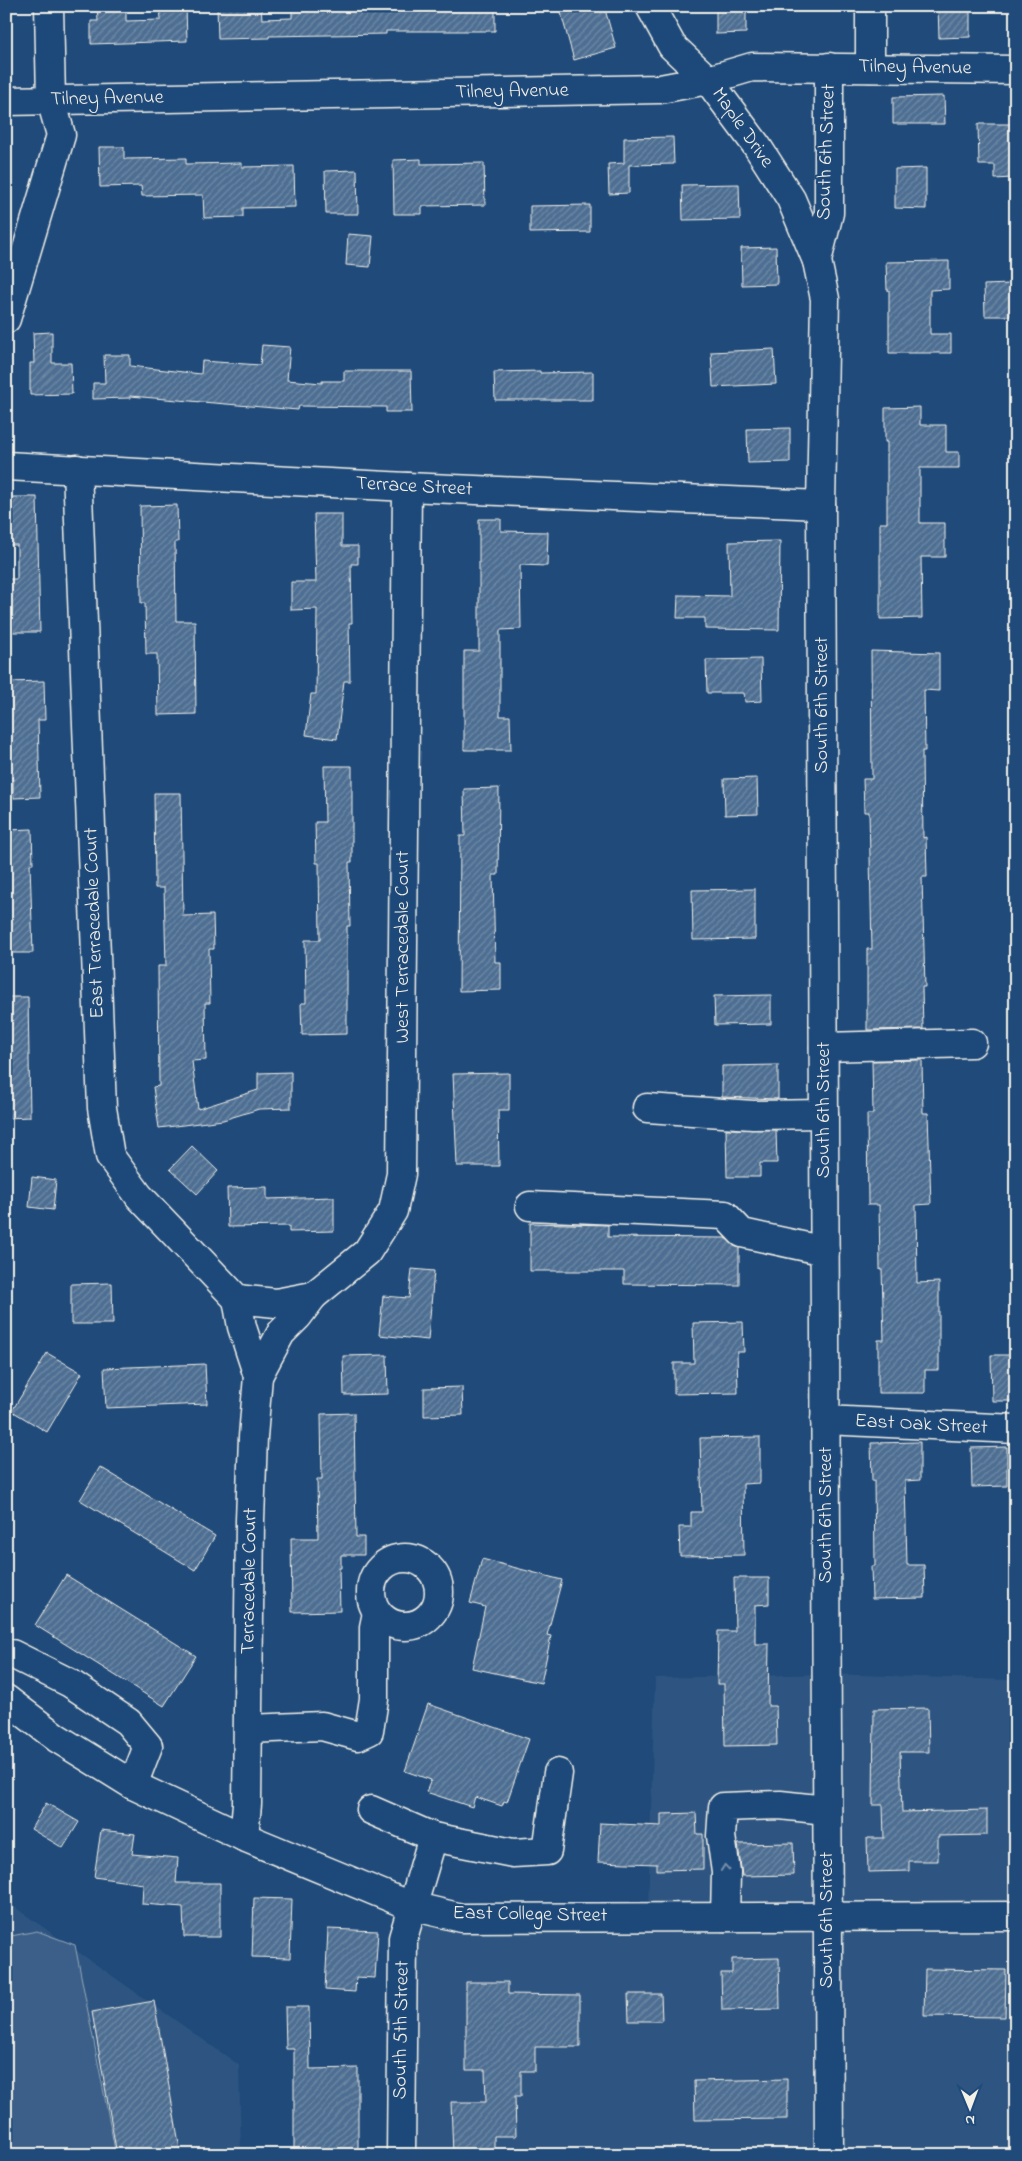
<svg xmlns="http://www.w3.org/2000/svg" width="1022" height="2161" font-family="'Indie Flower',sans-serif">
  <defs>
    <pattern id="building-hatch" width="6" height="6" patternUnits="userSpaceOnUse" patternTransform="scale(1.25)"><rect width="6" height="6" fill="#4d6e92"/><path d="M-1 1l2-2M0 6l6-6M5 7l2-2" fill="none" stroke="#708aa6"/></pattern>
  </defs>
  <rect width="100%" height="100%" fill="#1f4a7a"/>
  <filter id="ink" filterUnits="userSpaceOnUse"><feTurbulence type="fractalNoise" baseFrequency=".02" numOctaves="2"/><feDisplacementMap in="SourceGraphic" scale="10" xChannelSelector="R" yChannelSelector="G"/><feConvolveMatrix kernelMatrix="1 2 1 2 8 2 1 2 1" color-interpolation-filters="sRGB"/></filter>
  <g filter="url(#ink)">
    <g fill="#2d5581">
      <polygon points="1011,1426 1016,1426 1016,2155 404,2155 410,1909 648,1910 655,1678 829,1674 1009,1680 1012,1485"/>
      <polygon points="6,1901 239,2065 241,2155 6,2155"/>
    </g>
    <polygon fill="#3a5f88" stroke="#97a8b8" points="37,1931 75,1945 116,2155 6,2155 6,1937"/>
    <g fill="url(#building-hatch)" stroke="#f4f1e8">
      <polygon points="97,6 126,6 126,21 161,20 160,6 186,6 187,41 91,44 91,21 98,21"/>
      <polygon points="261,6 262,19 292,18 292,6 495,6 495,31 386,31 386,34 269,36 269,38 218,39 217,7"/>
      <polygon points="559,6 604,6 616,48 574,60"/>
      <polygon points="716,6 746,6 746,33 716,34"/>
      <polygon points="938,6 970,6 970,37 939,38"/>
      <polygon points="944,96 945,124 893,124 893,97"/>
      <polygon points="978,124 1011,124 1012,178 995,179 995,165 979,165"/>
      <polygon points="673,137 674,164 629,165 629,193 609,194 608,164 624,163 624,138"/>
      <polygon points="99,147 124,147 124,159 186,158 186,164 242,163 242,167 294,166 295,207 243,208 243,217 204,218 203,195 142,196 141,186 100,187"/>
      <polygon points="421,159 421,164 484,163 485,205 422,206 422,214 394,214 393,160"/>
      <polygon points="926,168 926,209 895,208 895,169"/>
      <polygon points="357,170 358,214 326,214 325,171"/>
      <polygon points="739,184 740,219 683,220 682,185"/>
      <polygon points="590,205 590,232 530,233 530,206"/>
      <polygon points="348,234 373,236 370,267 346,265"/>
      <polygon points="776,247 777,284 742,285 741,248"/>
      <polygon points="949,261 949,289 930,290 930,334 951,334 951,353 889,353 889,290 887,290 886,262"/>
      <polygon points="1010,284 1010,316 985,316 984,285"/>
      <polygon points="52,332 52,363 71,363 72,394 30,395 30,363 34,363 33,333"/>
      <polygon points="262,345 290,347 287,380 322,383 322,381 344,381 344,371 411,371 412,412 386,412 386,407 299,406 298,410 130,396 130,398 93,399 93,383 105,383 104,355 130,355 130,366 201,374 202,361 260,365"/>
      <polygon points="774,349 776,384 713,387 711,352"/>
      <polygon points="540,371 540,373 593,372 593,400 495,400 494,372"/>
      <polygon points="920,407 920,425 946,425 946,452 959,452 959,468 920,468 920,523 945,523 945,557 921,557 922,618 880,619 880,523 887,523 887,442 885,442 885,408"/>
      <polygon points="790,428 790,462 748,463 747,429"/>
      <polygon points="8,497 37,497 40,632 9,632 6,579 17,579 17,545 9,545"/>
      <polygon points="177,505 178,542 175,542 176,621 195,621 196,714 158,715 157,654 146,654 145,603 141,603 140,506"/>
      <polygon points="314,514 342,514 342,546 358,546 358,564 351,564 352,623 349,623 350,681 344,681 337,739 306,735 311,694 316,694 317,609 291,610 291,582 316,582"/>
      <polygon points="479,519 501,519 501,531 548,532 547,566 520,565 521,629 500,630 500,716 510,716 511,750 464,750 464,651 479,651"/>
      <polygon points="780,541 779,630 705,629 705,618 677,618 678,595 730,596 729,542"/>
      <polygon points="871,651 939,653 939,691 924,690 925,751 922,751 923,838 926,837 927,877 922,877 925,987 922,987 923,1029 867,1030 867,949 872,949 869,812 864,812 863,779 872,779"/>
      <polygon points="761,659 762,701 745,702 744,693 707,693 706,660"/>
      <polygon points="44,681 45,720 38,720 40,797 13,798 13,774 6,774 6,682"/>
      <polygon points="324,766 352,766 352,862 349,862 350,926 347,926 347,1034 302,1035 301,1003 306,1003 305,940 320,940 319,863 316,863 315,822 325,822"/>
      <polygon points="757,778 758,814 725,815 724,779"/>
      <polygon points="499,788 498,875 493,875 495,962 501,962 501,990 459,991 460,836 465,836 464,789"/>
      <polygon points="154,793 181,793 183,916 213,915 214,949 209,949 210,1003 205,1003 206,1060 192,1061 198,1109 258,1090 258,1073 291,1072 291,1108 259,1109 223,1120 159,1128 153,1087 159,1086 158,966 166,966 164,888 155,888"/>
      <polygon points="32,829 33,864 30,864 33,953 6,953 6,830"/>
      <polygon points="755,889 755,939 693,940 692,890"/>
      <polygon points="771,995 771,1024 715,1025 714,996"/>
      <polygon points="6,997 28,997 30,1117 6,1118"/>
      <polygon points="922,1060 923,1113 928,1113 931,1204 916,1205 917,1283 939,1282 939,1370 925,1370 925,1393 878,1393 878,1340 884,1340 882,1270 880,1270 879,1205 868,1205 867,1114 873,1114 872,1061"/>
      <polygon points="778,1065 778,1099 722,1097 722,1066"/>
      <polygon points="509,1073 509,1110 498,1110 499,1166 457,1166 453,1074"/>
      <polygon points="726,1129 776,1130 777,1163 760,1163 760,1177 727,1177"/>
      <polygon points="192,1146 218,1171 197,1194 170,1169"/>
      <polygon points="32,1177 56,1180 53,1210 29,1207"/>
      <polygon points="267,1187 267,1199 334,1197 334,1231 289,1232 289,1226 228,1227 227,1188"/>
      <polygon points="530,1223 608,1225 608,1237 725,1238 739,1248 739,1285 624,1284 624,1271 530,1271"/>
      <polygon points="412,1269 434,1271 428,1340 379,1335 383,1296 409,1298"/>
      <polygon points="112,1283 113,1324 71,1324 71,1284"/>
      <polygon points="743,1322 744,1352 737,1352 738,1393 674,1394 674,1363 694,1363 693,1323"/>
      <polygon points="47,1353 82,1373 47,1432 12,1411"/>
      <polygon points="387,1355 388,1394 344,1395 343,1356"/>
      <polygon points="991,1355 1016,1355 1016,1401 992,1401"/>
      <polygon points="205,1364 207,1404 106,1408 104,1368"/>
      <polygon points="462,1387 463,1415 424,1416 424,1388"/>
      <polygon points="354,1413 356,1537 364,1537 364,1555 341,1555 341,1568 339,1568 340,1611 292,1612 291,1538 318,1538 317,1479 322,1479 321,1414"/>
      <polygon points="760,1437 760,1483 743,1484 744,1555 680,1556 679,1527 691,1527 691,1512 702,1512 700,1438"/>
      <polygon points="920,1442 920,1480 905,1481 907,1565 924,1565 925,1598 872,1599 871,1566 875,1566 874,1481 872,1481 871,1443"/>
      <polygon points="1007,1447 1007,1486 972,1487 971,1448"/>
      <polygon points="100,1467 215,1536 195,1570 80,1500"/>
      <polygon points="482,1559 562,1580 547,1635 551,1636 541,1683 472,1668 485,1607 470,1603"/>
      <polygon points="66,1575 196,1656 164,1706 35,1625"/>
      <polygon points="734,1578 769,1578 769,1604 755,1605 755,1644 769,1644 768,1706 776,1706 777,1745 725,1746 724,1684 717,1684 718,1631 735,1631"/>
      <polygon points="428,1704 529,1739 507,1802 504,1801 502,1806 475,1797 472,1807 426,1792 431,1780 405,1771"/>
      <polygon points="928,1708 929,1752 900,1752 902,1812 987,1810 987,1835 938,1836 938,1861 909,1861 909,1871 868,1872 867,1838 884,1838 883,1805 873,1805 874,1709"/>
      <polygon points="46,1803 79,1822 63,1848 31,1829"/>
      <polygon points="696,1813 697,1834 703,1834 703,1869 657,1870 657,1864 598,1862 600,1823 661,1826 661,1814"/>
      <polygon points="101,1830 135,1834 132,1854 178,1858 176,1883 220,1883 220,1937 184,1937 183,1907 142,1904 143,1884 94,1877"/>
      <polygon points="793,1843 794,1875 742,1876 738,1844"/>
      <polygon points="254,1898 292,1899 290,1958 252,1957"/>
      <polygon points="328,1929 378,1931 375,1978 356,1977 355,1992 325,1990"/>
      <polygon points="779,1958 780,2009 722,2010 721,1973 732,1973 732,1959"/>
      <polygon points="925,1969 1006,1970 1005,2017 924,2016"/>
      <polygon points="466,1982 508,1982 508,1994 580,1995 580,2047 535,2047 535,2071 521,2071 521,2096 515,2096 516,2136 494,2136 494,2155 453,2155 451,2102 486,2102 485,2070 466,2070"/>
      <polygon points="628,1994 661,1994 662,2021 629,2021"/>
      <polygon points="154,2001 181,2155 117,2155 92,2012"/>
      <polygon points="285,2007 309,2007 310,2069 358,2068 358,2154 294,2155 294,2049 286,2049"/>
      <polygon points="787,2079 787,2119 695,2120 694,2081"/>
    </g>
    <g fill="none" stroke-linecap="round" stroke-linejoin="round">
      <g stroke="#f4f1e8" stroke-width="31">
        <g id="minor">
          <polyline points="650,6 672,46 708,80 757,146 791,199 817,261"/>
          <polyline points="870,6 870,68"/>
          <polyline points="6,101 660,89 708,80 752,67 1016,70"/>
          <polyline points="6,319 61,135 51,100 49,6"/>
          <polyline points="6,466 407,487 821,505"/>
          <polyline points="77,469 102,1108 110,1156 139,1196 237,1299 242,1327 258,1376 253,1437 250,1520 247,1804 244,1837"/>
          <polyline points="824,1047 972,1043"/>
          <polyline points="647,1108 753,1115 824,1114"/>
          <polyline points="530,1206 725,1215 742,1233 825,1251"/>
          <polyline points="237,1299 276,1303 313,1296 367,1252 393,1211 401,1174 407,487"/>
          <polyline points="258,1376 281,1333 298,1316 313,1296"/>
          <polyline points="825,1420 1016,1429"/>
          <circle cx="405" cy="1592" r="34"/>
          <polyline points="6,1656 12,1654 70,1683 128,1722 148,1746 133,1785"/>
          <polyline points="6,1699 57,1738 133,1785 244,1837 411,1906 462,1918 1016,1916"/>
          <polyline points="248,1729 322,1726 358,1736 369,1731 374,1699 374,1627 377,1613"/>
          <polyline points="371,1810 433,1837"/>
          <polyline points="725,1917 726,1872 721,1836 723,1807 780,1805 826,1810"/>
          <polyline points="401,2155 403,1938 433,1837 513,1853 547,1851 558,1773"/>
          <polyline points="829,2155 821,505 825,299 817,261 829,213 829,67"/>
        </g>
      </g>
      <use href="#minor" stroke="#1f4a7a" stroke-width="28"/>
    </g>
    <defs><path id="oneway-chevron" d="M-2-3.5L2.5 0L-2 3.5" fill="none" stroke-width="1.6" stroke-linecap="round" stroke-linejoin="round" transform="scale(1.25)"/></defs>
    <use stroke="#748da6" href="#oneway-chevron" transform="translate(725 1868) rotate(-95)"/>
  </g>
  <g text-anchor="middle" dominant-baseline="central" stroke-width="4" stroke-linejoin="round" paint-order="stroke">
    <g font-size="20" fill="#f4f1e8" stroke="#1f4a7a">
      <text transform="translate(915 68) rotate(1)">Tilney Avenue</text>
      <text transform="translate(512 92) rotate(-1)">Tilney Avenue</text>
      <text transform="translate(107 99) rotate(-1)">Tilney Avenue</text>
      <text transform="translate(742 128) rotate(55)">Maple Drive</text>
      <text transform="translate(827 152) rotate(-88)">South 6th Street</text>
      <text transform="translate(414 487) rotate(3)">Terrace Street</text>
      <text transform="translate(822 705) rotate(-90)">South 6th Street</text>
      <text transform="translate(95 923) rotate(-92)">East Terracedale Court</text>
      <text transform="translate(403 947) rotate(-90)">West Terracedale Court</text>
      <text transform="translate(824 1110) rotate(-90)">South 6th Street</text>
      <text transform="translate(921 1425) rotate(3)">East Oak Street</text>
      <text transform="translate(826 1515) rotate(-90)">South 6th Street</text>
      <text transform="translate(250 1581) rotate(-89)">Terracedale Court</text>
      <text transform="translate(530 1915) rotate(1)">East College Street</text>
      <text transform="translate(827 1920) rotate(-90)">South 6th Street</text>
      <text transform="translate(402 2030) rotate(-89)">South 5th Street</text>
    </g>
  </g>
  <rect width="1022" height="2161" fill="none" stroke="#1f4a7a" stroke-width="25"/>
  <rect x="12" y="12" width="997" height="2136" fill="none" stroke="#f4f1e8" stroke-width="2" filter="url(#ink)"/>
  <g transform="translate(970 2108) rotate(179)" stroke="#1f4a7a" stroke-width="4" paint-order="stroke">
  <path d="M0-4L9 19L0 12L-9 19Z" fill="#f4f1e8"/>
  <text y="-8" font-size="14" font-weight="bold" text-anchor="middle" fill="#f4f1e8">N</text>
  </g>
</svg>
